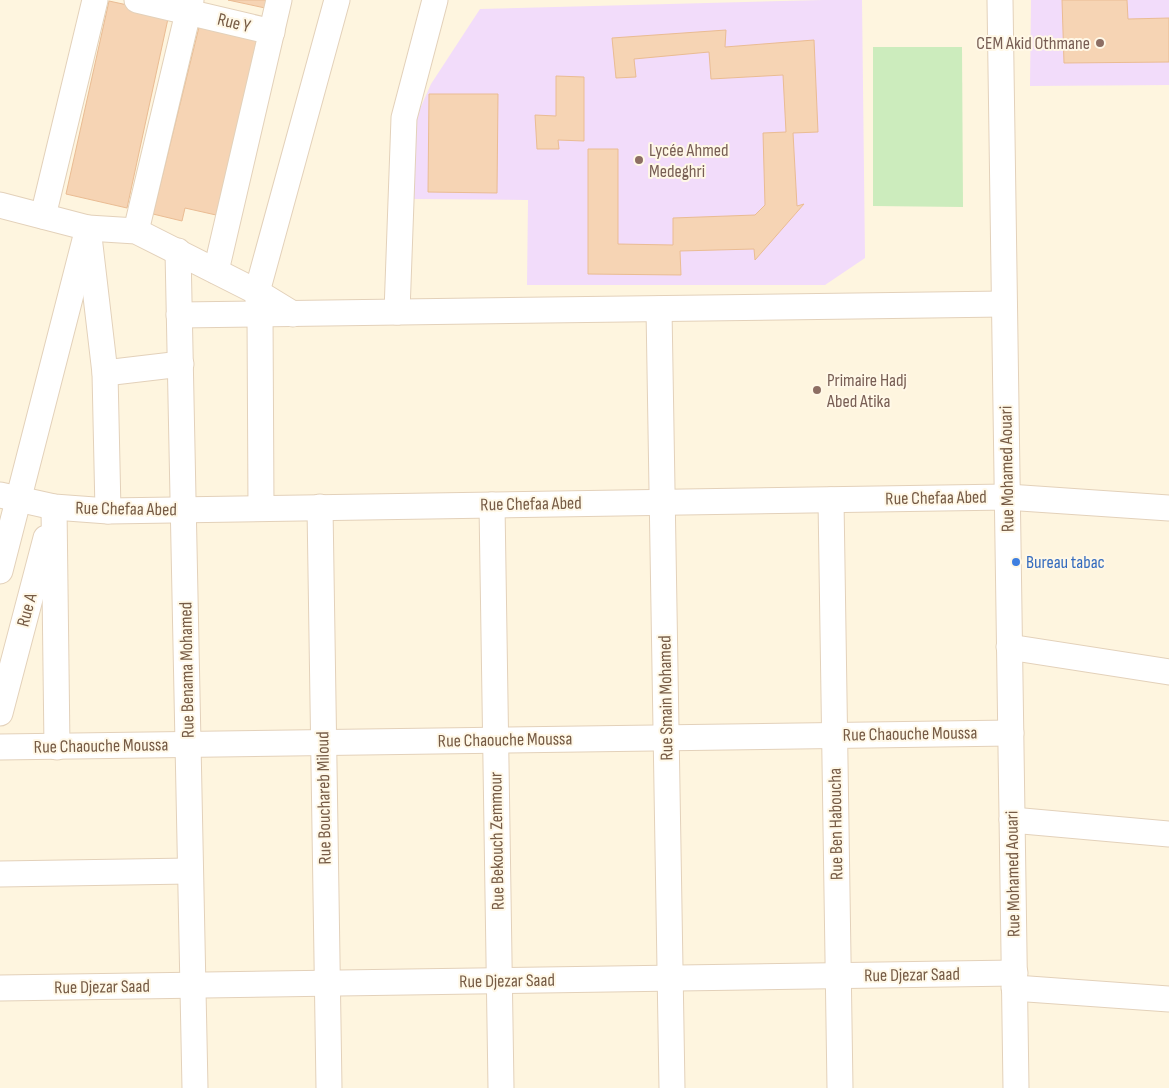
<svg xmlns="http://www.w3.org/2000/svg" width="1169" height="1088" font-family="'Sofia Sans Condensed',sans-serif">
  <rect width="100%" height="100%" fill="#fef5df"/>
  <g fill="#f2dcfa">
    <polygon points="823,0 862,0 865,258 825,285 527,285 528,200 413,199 415,120 431,84 480,9"/>
    <polygon points="1031,0 1169,0 1169,85 1030,86"/>
  </g>
  <polygon fill="#ccecbd" points="873,47 962,47 963,207 873,206"/>
  <g fill="#f6d4b4" stroke="#eabc93">
    <polygon points="228,0 267,0 265,8"/>
    <polygon points="1062,0 1127,0 1128,19 1169,18 1169,62 1064,63"/>
    <polygon points="109,1 169,14 127,208 66,194"/>
    <polygon points="199,27 258,41 216,215 185,208 182,221 153,214"/>
    <polygon points="726,30 725,47 814,40 818,132 793,133 797,206 804,204 755,260 754,249 680,251 681,275 588,274 588,149 618,149 618,244 673,245 673,218 755,215 765,205 763,133 786,132 783,75 711,79 709,52 634,59 636,77 616,78 612,38"/>
    <polygon points="556,76 584,77 584,141 558,140 559,149 537,149 535,115 556,116"/>
    <polygon points="429,94 498,94 497,193 428,192"/>
  </g>
  <g fill="none" stroke-linecap="round" stroke-linejoin="round">
    <g stroke="#e3d1ba" stroke-width="27">
      <g id="minor">
        <polyline points="137,0 272,32"/>
        <polyline points="1000,0 1016,1088"/>
        <polyline points="0,205 88,228 105,373 108,511"/>
        <polyline points="43,216 95,0"/>
        <polyline points="136,231 191,0"/>
        <polyline points="178,251 195,1088"/>
        <polyline points="216,271 279,0"/>
        <polyline points="659,309 672,1088"/>
        <polyline points="397,312 404,118 435,0"/>
        <polyline points="179,315 1004,304"/>
        <polyline points="105,373 181,364"/>
        <polyline points="0,495 54,507 108,511 1007,497 1169,508"/>
        <polyline points="831,500 840,1088"/>
        <polyline points="492,505 501,1088"/>
        <polyline points="54,507 57,747"/>
        <polyline points="320,507 329,1088"/>
        <polyline points="261,508 260,314 257,292 337,0"/>
        <polyline points="0,571 88,228 136,231 257,292 293,314"/>
        <polyline points="1009,647 1169,672"/>
        <polyline points="0,713 46,538"/>
        <polyline points="0,747 1011,733"/>
        <polyline points="1012,820 1169,834"/>
        <polyline points="0,874 190,871"/>
        <polyline points="0,988 1015,973"/>
        <polyline points="1014,988 1169,999"/>
      </g>
    </g>
    <use href="#minor" stroke="#fff" stroke-width="25"/>
  </g>
  <g fill="#8d6e63" stroke="#fff8e7" stroke-width="2">
    <circle cx="1100" cy="43" r="5"/>
    <circle cx="639" cy="160" r="5"/>
    <circle cx="817" cy="390" r="5"/>
  </g>
  <circle fill="#3f7fe0" stroke="#fff8e7" stroke-width="2" cx="1016" cy="562" r="5"/>
  <g text-anchor="middle" dominant-baseline="central" stroke-width="4" stroke-linejoin="round" paint-order="stroke">
    <g font-size="18" fill="#765b45" stroke="#fff8e7">
      <text transform="translate(234 23) rotate(14)">Rue Y</text>
      <text transform="translate(1007 469) rotate(-91)">Rue Mohamed Aouari</text>
      <text transform="translate(936 498) rotate(-1)">Rue Chefaa Abed</text>
      <text transform="translate(531 504) rotate(-1)">Rue Chefaa Abed</text>
      <text transform="translate(126 509) rotate(1)">Rue Chefaa Abed</text>
      <text transform="translate(27 610) rotate(-75)">Rue A</text>
      <text transform="translate(187 670) rotate(-91)">Rue Benama Mohamed</text>
      <text transform="translate(666 698) rotate(-91)">Rue Smain Mohamed</text>
      <text transform="translate(910 734) rotate(-1)">Rue Chaouche Moussa</text>
      <text transform="translate(505 740) rotate(-1)">Rue Chaouche Moussa</text>
      <text transform="translate(101 746) rotate(-1)">Rue Chaouche Moussa</text>
      <text transform="translate(324 798) rotate(-91)">Rue Bouchareb Miloud</text>
      <text transform="translate(836 824) rotate(-91)">Rue Ben Haboucha</text>
      <text transform="translate(497 841) rotate(-91)">Rue Bekouch Zemmour</text>
      <text transform="translate(1013 874) rotate(-91)">Rue Mohamed Aouari</text>
      <text transform="translate(912 975) rotate(-1)">Rue Djezar Saad</text>
      <text transform="translate(507 981) rotate(-1)">Rue Djezar Saad</text>
      <text transform="translate(102 987) rotate(-1)">Rue Djezar Saad</text>
    </g>
    <g font-size="18" fill="#785e54" stroke="#fff8e7" text-anchor="start">
      <text x="1090" y="43" text-anchor="end">CEM Akid Othmane</text>
      <text x="649" y="150">Lycée Ahmed<tspan x="649" dy="21">Medeghri</tspan></text>
      <text x="827" y="380">Primaire Hadj<tspan x="827" dy="21">Abed Atika</tspan></text>
    </g>
    <g font-size="18" fill="#366cbe" stroke="#fff8e7" text-anchor="start">
      <text x="1026" y="562">Bureau tabac</text>
    </g>
  </g>
</svg>
